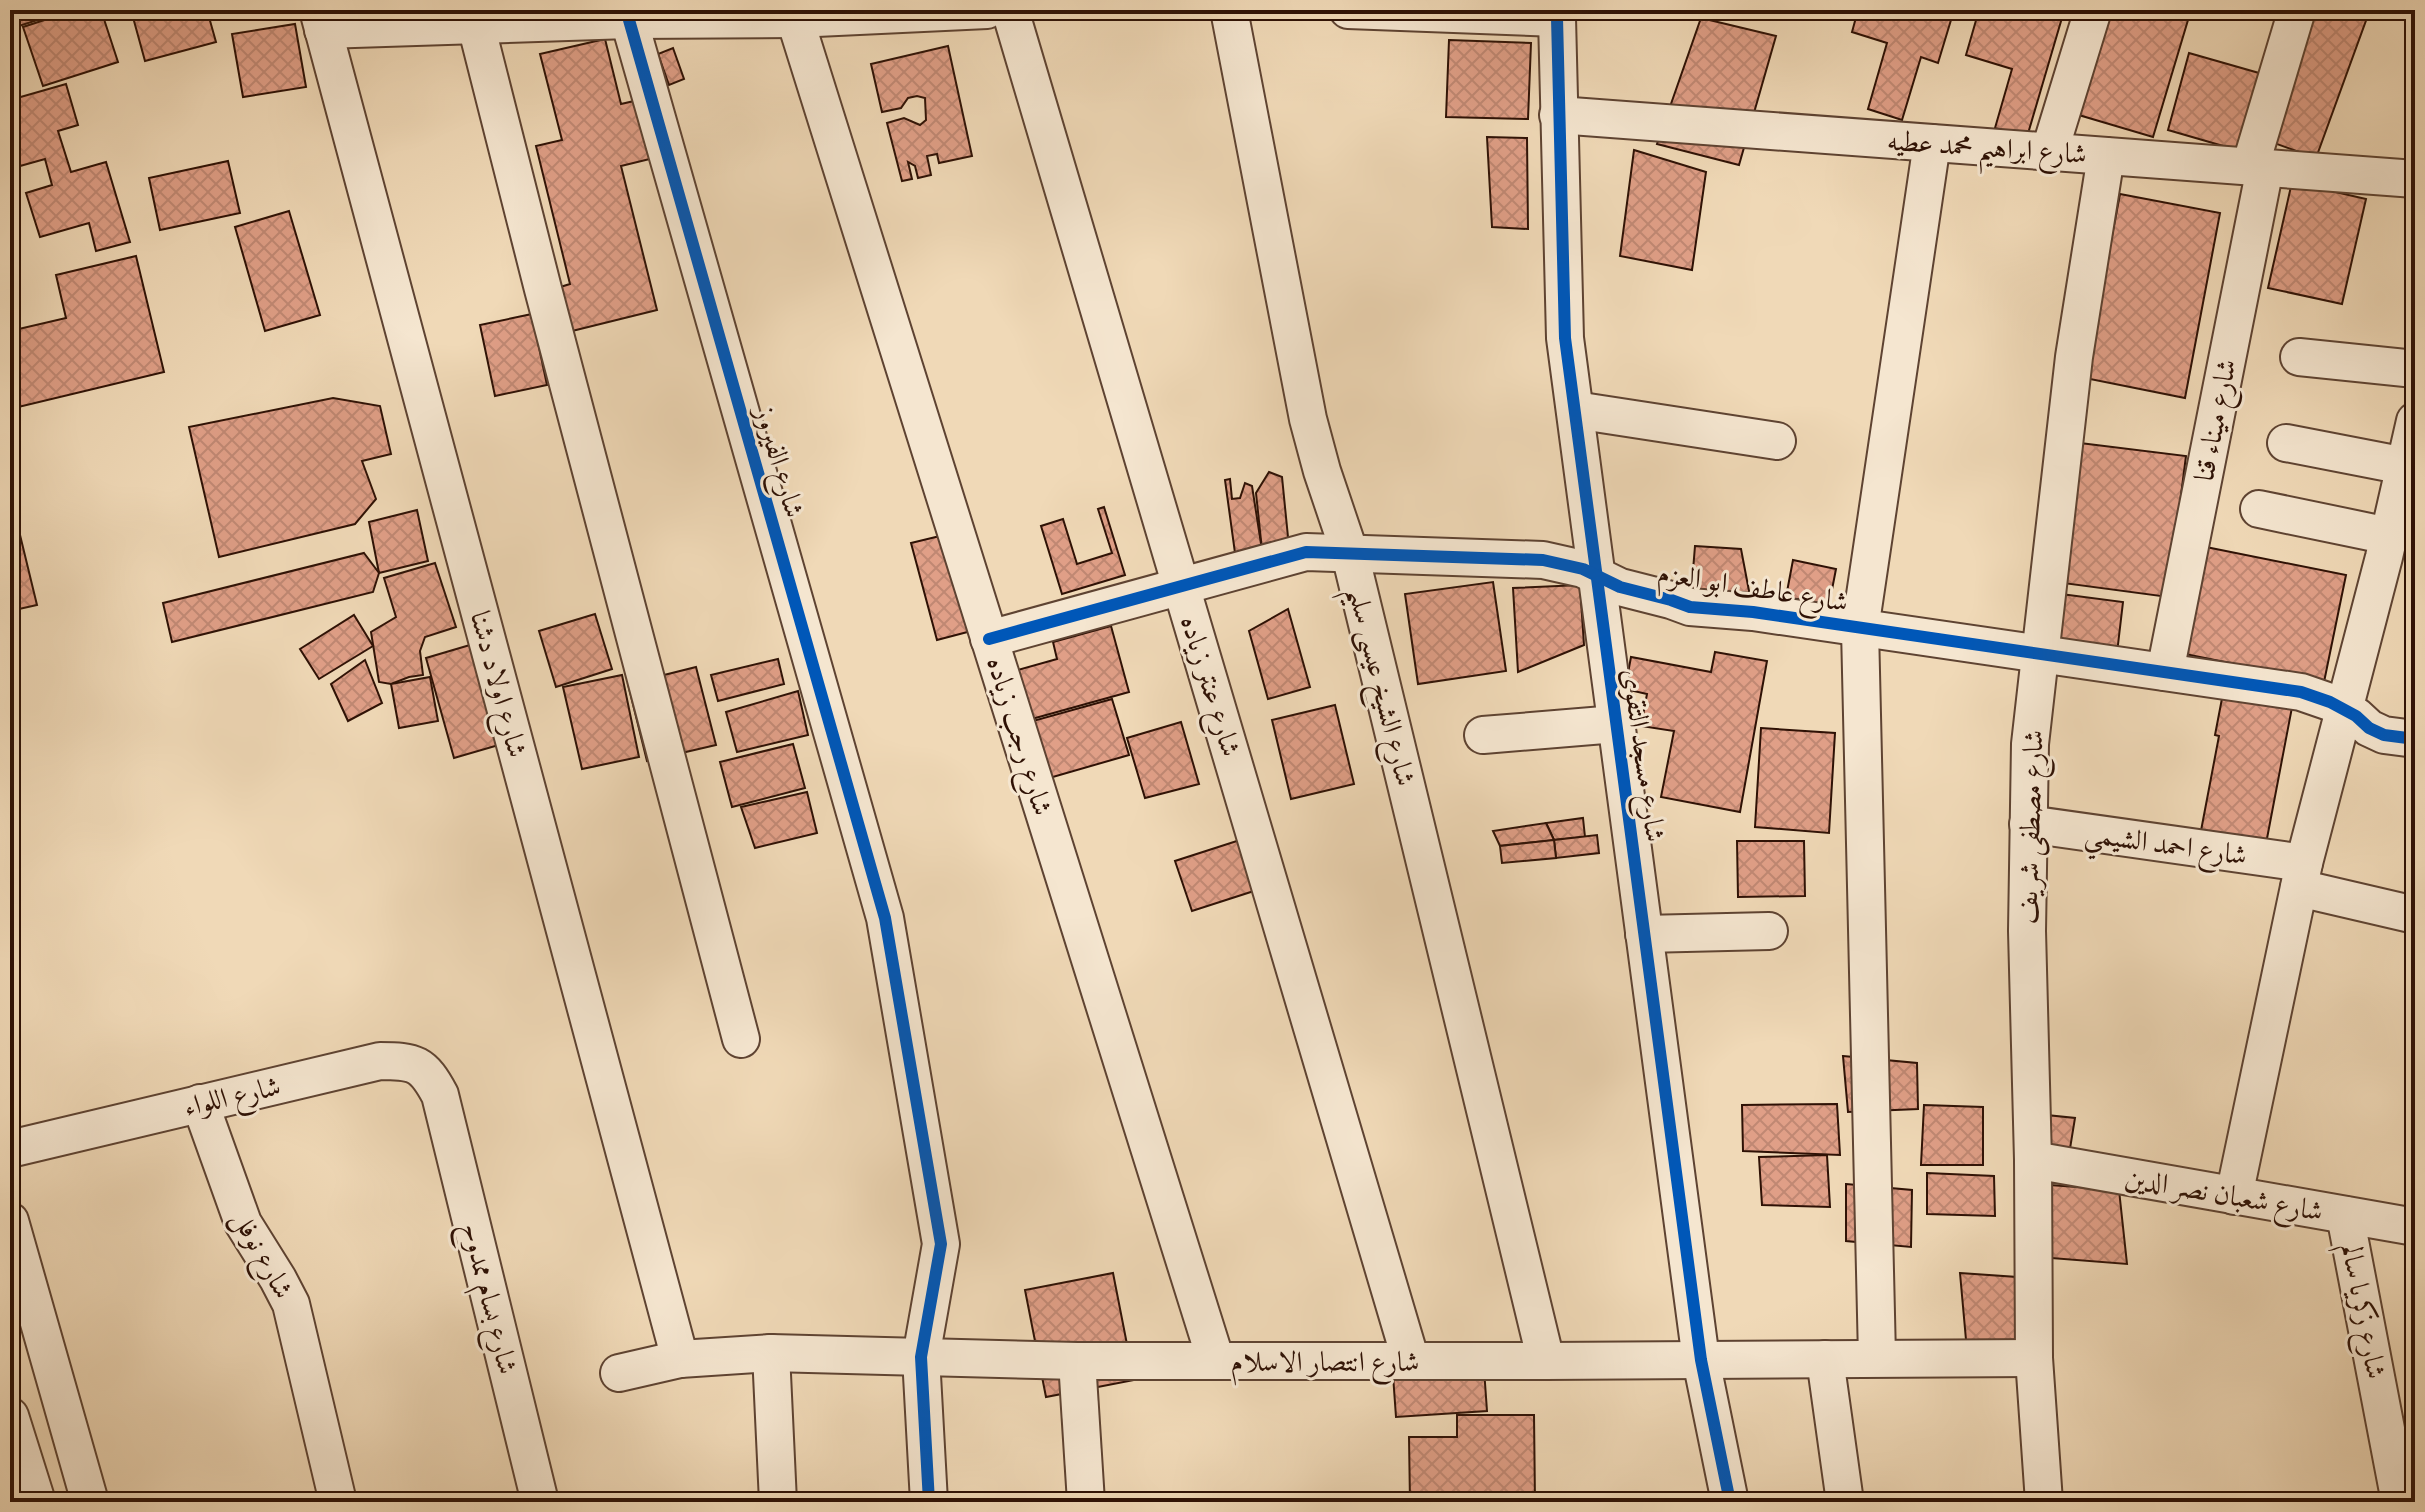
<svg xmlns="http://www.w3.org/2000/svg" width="2425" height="1512" font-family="'IM FELL French Canon',Amiri,serif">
  <defs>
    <pattern id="building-cross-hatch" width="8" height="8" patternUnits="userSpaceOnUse" patternTransform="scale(2)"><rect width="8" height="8" fill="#e09f87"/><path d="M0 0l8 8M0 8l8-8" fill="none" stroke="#c08873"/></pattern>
  </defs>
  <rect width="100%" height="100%" fill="#f0d9b7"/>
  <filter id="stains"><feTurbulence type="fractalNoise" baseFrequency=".0025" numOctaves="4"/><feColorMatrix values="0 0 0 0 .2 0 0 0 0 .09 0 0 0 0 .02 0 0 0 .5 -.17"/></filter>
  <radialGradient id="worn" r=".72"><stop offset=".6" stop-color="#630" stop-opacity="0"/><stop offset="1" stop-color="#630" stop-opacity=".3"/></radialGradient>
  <g fill="url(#building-cross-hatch)" stroke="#2e1105" stroke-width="2">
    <polygon points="14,10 68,10 19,26"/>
    <polygon points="75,10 101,10 118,62 43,86 23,27"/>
    <polygon points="131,10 207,10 216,42 145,61"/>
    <polygon points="1858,10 1954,10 1938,63 1921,57 1902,120 1868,109 1887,43 1852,32"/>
    <polygon points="1979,10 2064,11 2027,137 1995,128 2012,69 1966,55"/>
    <polygon points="2103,10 2191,10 2153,137 2072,113"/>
    <polygon points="2310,10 2354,10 2368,15 2316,158 2263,139"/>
    <polygon points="1701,18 1776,36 1739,165 1657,144"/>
    <polygon points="295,24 306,87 243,97 232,34"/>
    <polygon points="605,39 621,104 647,98 662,156 621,166 657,310 568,332 557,288 570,284 536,146 562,140 540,54"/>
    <polygon points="1449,40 1531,43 1528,119 1446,117"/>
    <polygon points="948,46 972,156 939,163 937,154 927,156 931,175 918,178 915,166 908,162 912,179 902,181 887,123 904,118 920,125 926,120 925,98 917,96 908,98 901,108 882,112 871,64"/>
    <polygon points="673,48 684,79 669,85 658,54"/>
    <polygon points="2189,53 2259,73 2237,150 2168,130"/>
    <polygon points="66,84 78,125 58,131 71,172 106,162 130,242 96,251 89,223 40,237 26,193 52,185 45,159 13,168 10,158 10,100"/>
    <polygon points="1487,137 1527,138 1528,229 1492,227"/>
    <polygon points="1634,150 1706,172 1692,270 1620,256"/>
    <polygon points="228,161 240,213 160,230 149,178"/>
    <polygon points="2292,182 2366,199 2342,304 2268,288"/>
    <polygon points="2120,194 2220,213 2185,398 2085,378"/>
    <polygon points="289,211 320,315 265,331 235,227"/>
    <polygon points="136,256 164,372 10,409 10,331 66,318 56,275"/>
    <polygon points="532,314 547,385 495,396 480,325"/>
    <polygon points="333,398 380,406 391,454 362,461 376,499 355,524 219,557 189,427"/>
    <polygon points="2080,443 2186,456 2168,597 2063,583"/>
    <polygon points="1269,472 1282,477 1289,547 1262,550 1256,493"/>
    <polygon points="1230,479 1232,499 1240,498 1245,483 1252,486 1262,550 1235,553 1225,480"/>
    <polygon points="10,502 12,502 37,605 10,611"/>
    <polygon points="1104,507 1125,575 1062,594 1041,526 1063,519 1077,564 1112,553 1098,509"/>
    <polygon points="417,510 428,561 379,573 369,522"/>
    <polygon points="973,528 998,624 937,640 911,543"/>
    <polygon points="1695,546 1741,549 1753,612 1690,607"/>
    <polygon points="2206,547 2346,575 2324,682 2185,654"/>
    <polygon points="364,553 379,573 373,592 172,642 163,603"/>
    <polygon points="1793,560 1836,569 1829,605 1786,597"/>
    <polygon points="435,563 456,627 425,637 420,651 423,675 409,677 391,684 379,682 371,632 396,617 384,578"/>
    <polygon points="1493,582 1506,671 1418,684 1405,594"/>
    <polygon points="1580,585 1584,645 1518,672 1513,588"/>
    <polygon points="2061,594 2123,602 2117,653 2055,646"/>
    <polygon points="1288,609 1310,687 1268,699 1249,631"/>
    <polygon points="595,614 612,669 556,687 539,631"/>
    <polygon points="354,615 373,646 319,679 300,649"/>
    <polygon points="1111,626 1129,692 1021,722 1007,673 1057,659 1053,642"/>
    <polygon points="480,642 509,742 454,758 426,658"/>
    <polygon points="1715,652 1767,661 1740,812 1661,797 1674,731 1641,726 1647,694 1625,689 1631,657 1711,672"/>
    <polygon points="778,659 784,684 718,701 711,675"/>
    <polygon points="365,660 382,703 348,721 331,684"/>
    <polygon points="696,667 716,745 647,761 628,684"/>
    <polygon points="622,675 639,757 582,769 563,687"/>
    <polygon points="430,677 438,721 399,728 391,684"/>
    <polygon points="2224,688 2293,702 2265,849 2200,836 2219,736 2215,735"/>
    <polygon points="798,691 808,735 737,752 726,712"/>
    <polygon points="1112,699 1129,755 1025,785 1008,728"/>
    <polygon points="1335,705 1354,784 1291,799 1272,720"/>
    <polygon points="1181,722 1199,784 1145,798 1127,738"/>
    <polygon points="1761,728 1835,733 1829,833 1755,827"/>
    <polygon points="793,744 805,788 732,807 720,762"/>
    <polygon points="807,792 817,833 755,848 741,807"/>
    <polygon points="1583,818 1585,837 1554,840 1546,823"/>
    <polygon points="1546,823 1554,840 1500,846 1493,831"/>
    <polygon points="1597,835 1599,853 1556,858 1554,840"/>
    <polygon points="1243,839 1260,889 1192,911 1175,861"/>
    <polygon points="1554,840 1556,858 1502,863 1500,846"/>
    <polygon points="1737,841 1804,841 1805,896 1738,897"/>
    <polygon points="1843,1056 1917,1063 1918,1109 1848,1112"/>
    <polygon points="1837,1104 1840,1155 1743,1151 1742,1105"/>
    <polygon points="1924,1105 1983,1107 1983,1165 1921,1165"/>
    <polygon points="2026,1113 2075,1118 2068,1161 2025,1157"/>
    <polygon points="1827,1155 1830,1207 1762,1205 1759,1157"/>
    <polygon points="1927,1173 1994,1176 1995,1216 1927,1214"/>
    <polygon points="2021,1183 2119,1190 2127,1264 2024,1256"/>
    <polygon points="1846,1184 1912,1190 1911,1247 1846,1241"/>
    <polygon points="1113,1273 1134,1380 1046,1397 1025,1290"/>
    <polygon points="1960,1273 2017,1277 2020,1350 1967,1351"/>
    <polygon points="1484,1369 1487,1411 1396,1417 1393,1375"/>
    <polygon points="1457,1415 1534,1415 1535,1502 1410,1502 1409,1437 1457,1437"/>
  </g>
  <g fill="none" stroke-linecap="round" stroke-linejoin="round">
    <g stroke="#5e4332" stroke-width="40">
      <g id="minor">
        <polyline points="318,10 680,1359"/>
        <polyline points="1010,10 1411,1361"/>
        <polyline points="1229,10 1308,419 1322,471 1350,554 1546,1361"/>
        <polyline points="1348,10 1557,18"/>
        <polyline points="1559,10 1557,18 1565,338 1701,1360 1730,1502"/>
        <polyline points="795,19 1216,1361"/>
        <polyline points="629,20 885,918 941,1244 921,1357 929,1502"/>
        <polyline points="476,25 543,289 741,1039"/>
        <polyline points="323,30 629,20 795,19 987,10"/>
        <polyline points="1558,115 2415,179"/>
        <polyline points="2050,150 2093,10"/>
        <polyline points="2250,167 2297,10"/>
        <polyline points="2299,357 2415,369"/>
        <polyline points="1575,410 1777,441"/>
        <polyline points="2286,443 2405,466"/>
        <polyline points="2259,509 2389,536"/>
        <polyline points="989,639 1306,552 1543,560 1583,569 1620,587 1671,600 1690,607 1753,612 2301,692 2330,702 2356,716 2369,728 2384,735 2415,739"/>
        <polyline points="2165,672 2265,168"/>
        <polyline points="1483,735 1616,724"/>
        <polyline points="2028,824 2304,863"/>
        <polyline points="2299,888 2415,915"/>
        <polyline points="1644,934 1769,931"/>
        <polyline points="200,1103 243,1223 278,1279 291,1304 338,1502"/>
        <path d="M10,1149L380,1061C415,1061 423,1063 440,1095L540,1502"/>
        <polyline points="2033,1160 2415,1227"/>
        <polyline points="2234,1196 2304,863 2384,557 2415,421"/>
        <polyline points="2345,1215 2400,1502"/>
        <polyline points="10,1221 90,1502"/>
        <polyline points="771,1353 778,1502"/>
        <polyline points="1877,1357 1860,629 1932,143"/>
        <polyline points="1825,1359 1845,1502"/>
        <polyline points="1077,1361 1086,1502"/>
        <polyline points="619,1373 680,1359 771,1353 1077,1361 1546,1361 2034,1358"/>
        <polyline points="10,1416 37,1502"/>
        <polyline points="2044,1502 2034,1358 2033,1160 2027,931 2030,744 2074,357 2106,156"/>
      </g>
    </g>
    <use href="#minor" stroke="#f5e6d0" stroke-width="36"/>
    <g stroke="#f5e6d0" stroke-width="17">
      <g id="cycleway">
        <polyline points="1559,10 1557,18 1565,338 1701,1360 1730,1502"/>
        <polyline points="629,20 885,918 941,1244 921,1357 929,1502"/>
        <polyline points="989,639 1306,552 1543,560 1583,569 1620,587 1671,600 1690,607 1753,612 2301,692 2330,702 2356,716 2369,728 2384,735 2415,739"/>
      </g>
    </g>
    <use href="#cycleway" stroke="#0057b8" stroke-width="12"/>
  </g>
  <g text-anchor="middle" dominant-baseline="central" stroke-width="6" stroke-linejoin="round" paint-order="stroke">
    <g font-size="28" fill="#2e1105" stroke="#f5e6d0">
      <text transform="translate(1987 147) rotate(4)">شارع ابراهيم محمد عطيه</text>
      <text transform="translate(2215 420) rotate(-79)">شارع ميناء قنا</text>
      <text transform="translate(780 462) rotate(74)">شارع الفيروز</text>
      <text transform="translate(1753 587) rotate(9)">شارع عاطف ابو العزم</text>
      <text transform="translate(499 684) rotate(75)">شارع اولاد دشنا</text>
      <text transform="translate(1211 686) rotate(73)">شارع عنتر زياده</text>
      <text transform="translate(1382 686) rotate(76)">شارع الشيخ عيسى سليم</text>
      <text transform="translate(1020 736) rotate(73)">شارع رجب زياده</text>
      <text transform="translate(1644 755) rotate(82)">شارع مسجد التقوى</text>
      <text transform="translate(2030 827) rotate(-88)">شارع مصطفى شريف</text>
      <text transform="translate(2166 844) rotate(8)">شارع احمد الشيمي</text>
      <text transform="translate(232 1096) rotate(-13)">شارع اللواء</text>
      <text transform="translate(2224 1194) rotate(10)">شارع شعبان نصر الدين</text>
      <text transform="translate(263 1254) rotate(61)">شارع نوفل</text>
      <text transform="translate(490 1298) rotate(76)">شارع بسام ممدوح</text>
      <text transform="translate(2364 1311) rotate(79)">شارع زكريا سالم</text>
      <text x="1325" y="1361">شارع انتصار الاسلام</text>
    </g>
  </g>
  <rect width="2425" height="1512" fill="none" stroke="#f0d9b7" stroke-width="40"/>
  <rect x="12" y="12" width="2401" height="1488" fill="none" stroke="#2e1105" stroke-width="4"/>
  <rect x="20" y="20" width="2385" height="1472" fill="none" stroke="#2e1105" stroke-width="2"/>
  <rect width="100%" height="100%" filter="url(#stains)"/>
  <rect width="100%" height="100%" fill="url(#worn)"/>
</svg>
